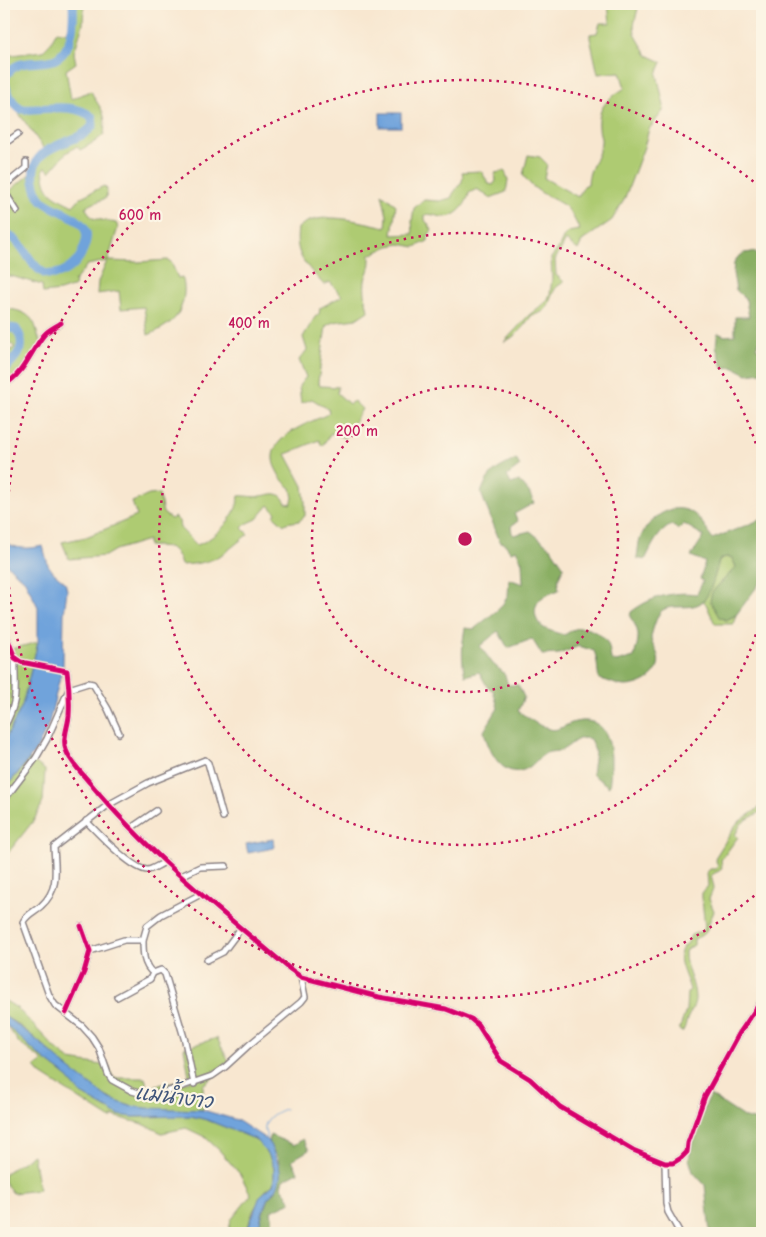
<svg xmlns="http://www.w3.org/2000/svg" width="766" height="1237" font-family="'Comic Neue','Playpen Sans Thai',sans-serif">
  <rect width="100%" height="100%" fill="#fcf5e5"/>
  <filter id="ink" filterUnits="userSpaceOnUse"><feTurbulence type="fractalNoise" baseFrequency=".02" numOctaves="2"/><feDisplacementMap in="SourceGraphic" scale="10" xChannelSelector="R" yChannelSelector="G"/><feConvolveMatrix kernelMatrix="1 2 1 2 8 2 1 2 1" color-interpolation-filters="sRGB"/></filter>
  <filter id="wash" filterUnits="userSpaceOnUse"><feTurbulence type="fractalNoise" baseFrequency=".0096" numOctaves="4" result="noise"/><feDisplacementMap in="SourceGraphic" scale="20" xChannelSelector="R" yChannelSelector="G"/><feGaussianBlur stdDeviation="1.12" result="paint"/><feColorMatrix in="noise" values="0 0 0 0 0 0 0 0 0 0 0 0 0 0 0 0 0 1.4 0 .05"/><feComposite in="paint" operator="in"/></filter>
  <g filter="url(#wash)">
    <rect width="100%" height="100%" fill="#f8e7d0"/>
    <g fill="#aecb72" stroke="#687656">
      <path d="M70,4L84,5L83,24L74,53L76,63L66,70L71,99L91,91C100,111 107,109 104,134L96,141L80,150L77,146L66,153L50,172L46,167L43,169C45,193 52,195 73,206L81,197L104,186L107,189L106,198L85,207L92,218L116,223L118,227L108,261L138,262L168,260L171,262L178,278L182,277C187,290 183,308 175,318C169,325 156,332 148,335L144,307L121,309L119,291L97,294L98,282L107,261L87,265L74,282L75,286L60,291L43,293L42,285L11,276H4V194L5,195L39,166L44,149L4,92V56L43,51L49,45L57,31L67,33L71,18Z"/>
      <path d="M608,4H639L634,25L635,34L647,55L662,62L657,74L664,106L663,111L649,129L644,147L624,200L612,220L582,241L578,250L566,240L555,260L556,275L564,282C561,284 557,286 555,289C547,303 551,312 532,315C524,326 516,337 504,342L529,315L547,301L550,294L552,279L551,258L558,249L564,236L568,232L580,230C576,223 571,211 565,206C548,195 535,193 523,175L528,155L540,157L547,164L544,178L578,197L584,186L588,184C588,168 599,159 601,143C602,138 599,133 599,128C597,106 609,98 625,88L620,72L598,74L590,38V34L597,33L600,23H610Z"/>
      <path d="M481,171L489,184L493,185L496,181L495,173L505,171L508,180L506,192L490,198L477,189L469,193C467,204 457,217 444,217C437,217 432,213 425,215V220L432,230L428,236V241L415,247L400,244L389,246L370,255C370,263 370,267 367,274C362,284 366,301 368,311L356,319L333,322L326,326L318,382L320,386L338,387L337,393L349,404L354,401L362,409L345,438L331,433L322,446L319,440L286,454L303,486L305,502V516L299,521L286,523L284,525L274,516L276,513L269,505L257,519L246,524L242,528L248,534C221,556 216,563 181,565C174,543 169,547 148,546V540L115,550L105,556L69,559L62,542L86,537L137,516L132,502L149,495L159,494L163,513L171,519L175,517L179,521L180,528L197,545C216,538 237,517 239,496C246,495 253,498 260,496C272,495 279,489 286,503L291,504L293,498L291,488C284,483 281,479 277,471C259,440 306,424 326,415L329,412L328,409L312,399L301,403L299,386L306,377L299,360L307,350L303,337L315,317L319,314L320,308L342,296L330,282L324,285C306,264 294,257 298,228C318,209 361,222 386,227L387,216L382,194L396,205L392,235L413,234L412,221L414,208L424,200L440,201L451,198C455,187 466,184 462,172Z"/>
      <path d="M4,309C17,309 32,313 36,328C38,334 37,337 42,342C29,359 22,376 4,388V355L15,347L4,339Z"/>
      <polygon points="726,557 732,558 736,567 712,592 726,620 736,615 733,624 715,624 706,604 703,601 712,583 720,559"/>
      <polygon points="38,642 22,706 4,742 4,707 10,695 4,692 4,667 10,656 8,650"/>
      <polygon points="30,759 45,770 43,802 34,820 4,858 4,790"/>
      <path d="M762,806V811L746,820L741,824L735,835L738,837L721,860C724,874 718,869 711,876L714,887L709,899L714,911C713,915 710,919 709,923C706,935 705,934 694,939V945L685,951C684,968 695,982 695,998C695,1005 691,1011 688,1017C685,1023 686,1027 682,1032L679,1030L686,1011L687,993L690,990C687,976 671,953 688,943L691,935L702,931L705,928L702,899V893L708,886L707,872L710,869H716L718,866L715,858L737,823Z"/>
      <path d="M4,1000L17,1008L56,1049L70,1060L109,1066L113,1078H145L149,1091L156,1090V1085L190,1081L184,1048L217,1038L230,1064L203,1085V1110C179,1110 154,1111 131,1106C80,1094 48,1040 4,1016Z"/>
      <polygon points="5,1023 39,1055 65,1075 86,1097 133,1117 191,1116 207,1120 255,1139 269,1156 274,1168 274,1181 273,1185 266,1190 253,1211 246,1233 228,1233 231,1220 251,1195 240,1174 219,1150 205,1137 186,1128 162,1133 143,1124 113,1116 111,1119 41,1074 35,1067 43,1061 19,1043"/>
      <polygon points="33,1155 39,1190 13,1193 4,1182 4,1174"/>
    </g>
    <g fill="#8aaf64" stroke="#566850">
      <path d="M752,252L762,255V278H757L755,284L762,310V337L756,348L762,351V372L747,374L733,367L723,368C720,352 713,352 718,333L725,336L735,335V317H749L746,300L736,290L733,273L734,263L737,258L744,253Z"/>
      <path d="M516,459L520,466L507,476L511,484L519,481L529,492L534,503L514,514L518,521L511,526L512,533L514,535L530,531L551,548L564,567C559,576 557,580 559,590C554,592 548,594 543,597C532,604 533,621 544,628C550,631 557,633 564,635C568,633 573,629 578,628C588,626 604,635 608,644C610,649 610,654 611,659L616,662L634,657C638,640 642,633 630,617L631,612C650,597 673,591 697,594L703,581L700,579L705,562L691,556L704,536L684,524L679,529L671,525C657,533 652,546 645,560L637,558C638,553 638,547 639,542C645,521 672,498 694,514C702,520 707,530 712,539L762,519V580L736,615L726,620L719,617L710,601L712,592L736,567L732,558L726,557L720,559C715,571 712,594 702,602C690,612 667,601 659,614C656,619 651,634 651,639C652,645 655,648 657,653C665,674 642,686 625,686C617,686 608,680 599,679C597,670 598,660 594,651L579,646L559,654L542,655L532,639L508,648L498,631L480,646L493,664L504,673L508,685H518L524,697L518,711C527,717 538,726 549,729C558,732 566,724 575,722C615,713 613,760 609,787L592,774L595,751L590,739C577,735 572,745 562,750C557,752 551,751 546,753C539,757 534,764 528,768C503,782 488,750 484,731L498,708L493,690L488,688L479,672L465,676C461,660 462,644 465,628L474,629L500,608L508,596L509,579L523,584L522,562L516,550L511,552L504,543L500,542L481,493C489,471 496,470 516,459Z"/>
      <polygon points="710,1095 745,1118 762,1122 762,1233 710,1233 705,1185 693,1172 689,1159 694,1134"/>
      <path d="M270,1135L294,1145L303,1139L309,1150L292,1160L298,1172L283,1180L281,1186L291,1202L271,1211L274,1233H256L268,1198L276,1191C277,1182 280,1170 279,1162C277,1151 267,1150 270,1135Z"/>
    </g>
    <g fill="#70a3db" stroke="#49628b">
      <rect x="380" y="113" width="21" height="14"/>
      <path d="M4,541C16,550 28,549 43,546L48,565L54,573L65,582L67,590L64,614L63,665L49,723L37,749L4,790V742L22,706L38,642V607L25,581L4,562Z"/>
      <polygon points="273,839 274,848 248,853 246,844"/>
      <path d="M4,1016L31,1035L67,1067L108,1098L130,1106L146,1108L203,1110L237,1120L269,1141C274,1158 286,1169 277,1188C275,1193 269,1195 267,1200C262,1210 261,1223 256,1233H246L260,1196L273,1185L274,1181V1168L269,1156L255,1139L207,1120L191,1116L133,1117L118,1115L81,1094L65,1075L39,1055L4,1023Z"/>
    </g>
    <g fill="none" stroke-linecap="round" stroke-linejoin="round">
      <path stroke="#70a3db" stroke-width="1" d="M267,1139C267,1134 264,1131 265,1126C267,1117 276,1112 285,1109"/>
      <g stroke="#70a3db" stroke-width="9">
        <path d="M4,234C24,239 27,264 44,273C52,276 59,274 66,270C74,266 80,258 83,250C85,245 88,238 86,232C81,215 54,211 43,201C36,194 32,179 34,169C38,146 69,144 85,133C88,131 91,128 93,125L92,117C73,101 43,111 20,109C10,100 6,91 4,78C18,56 33,66 53,60C73,53 74,21 73,4"/>
        <path d="M4,327L16,329C29,346 16,357 4,370"/>
      </g>
    </g>
  </g>
  <g filter="url(#ink)">
    <g fill="none" stroke-linecap="round" stroke-linejoin="round">
      <g stroke="#8d8486" stroke-width="8">
        <g id="minor">
          <polyline points="4,144 18,134"/>
          <polyline points="4,186 26,168 26,162"/>
          <polyline points="4,191 17,211"/>
          <path d="M4,385C24,374 30,352 44,335C48,330 55,327 61,323"/>
          <path d="M4,630L15,658L21,662L67,671C69,686 70,701 69,716C68,727 62,739 66,750C70,762 82,773 90,783C148,853 220,911 290,969L301,977L379,997L446,1009L471,1019L478,1025L501,1061L530,1079L560,1107L633,1150L665,1163H673L681,1158L687,1152L688,1143L705,1096L739,1034L762,1000"/>
          <path d="M4,727C20,699 14,688 15,658"/>
          <polyline points="4,800 36,758 47,739 69,689 88,683 93,684 108,709 119,733"/>
          <path d="M223,817L208,763L205,760L148,783L108,805L54,847C55,869 60,889 41,906C35,911 26,915 23,922L49,995L55,1005L82,1026L92,1037L99,1048L108,1074L112,1080L132,1091L146,1095L163,1093L212,1076L225,1067L249,1045L301,1002L305,997L301,977"/>
          <path d="M86,821C97,832 133,871 148,870C153,869 160,864 166,862"/>
          <polyline points="131,828 156,811"/>
          <polyline points="181,876 200,867 226,866"/>
          <polyline points="143,940 147,926 161,915 201,894"/>
          <path d="M90,951L124,940H143C143,952 143,965 153,973L161,970L165,974L185,1041L194,1084"/>
          <polyline points="207,960 223,952 241,928"/>
          <polyline points="117,997 150,979 153,973"/>
          <polyline points="66,1013 84,972 90,951 81,926"/>
          <polyline points="665,1163 666,1204 668,1212 680,1233"/>
        </g>
      </g>
      <use href="#minor" stroke="#fff" stroke-width="5"/>
      <g stroke="#fcf5e5" stroke-width="8">
        <g id="cycleway">
          <path d="M4,385C24,374 30,352 44,335C48,330 55,327 61,323"/>
          <path d="M4,630L15,658L21,662L67,671C69,686 70,701 69,716C68,727 62,739 66,750C70,762 82,773 90,783C148,853 220,911 290,969L301,977L379,997L446,1009L471,1019L478,1025L501,1061L530,1079L560,1107L633,1150L665,1163H673L681,1158L687,1152L688,1143L705,1096L739,1034L762,1000"/>
          <polyline points="66,1013 84,972 90,951 81,926"/>
        </g>
      </g>
      <use href="#cycleway" stroke="#d6006c" stroke-width="5"/>
    </g>
  </g>
  <g fill="none" stroke="#c2185b" stroke-width="2.5" stroke-dasharray="2.5 5">
    <circle cx="465" cy="539" r="153"/>
    <path d="M762 613A306 306 0 1 1 762 465"/>
    <path d="M760 891A459 459 0 1 1 760 187"/>
  </g>
  <g text-anchor="middle" dominant-baseline="central" stroke-width="4.5" stroke-linejoin="round" paint-order="stroke">
    <g font-size="20" font-style="italic" fill="#41567b" stroke="#fcf5e5">
      <text transform="translate(174 1097) rotate(7)">แม่น้ำงาว</text>
    </g>
  </g>
  <circle cx="465" cy="539" r="8" fill="#c2185b" stroke="#fcf5e5" stroke-width="2.5"/>
  <g font-size="15" text-anchor="middle" font-weight="bold" fill="#c2185b" stroke="#fcf5e5" stroke-width="4.5" stroke-linejoin="round" paint-order="stroke">
    <text x="140" y="220">600 m</text>
    <text x="249" y="328">400 m</text>
    <text x="357" y="436">200 m</text>
  </g>
  <rect width="766" height="1237" fill="none" stroke="#fcf5e5" stroke-width="20"/>
</svg>
